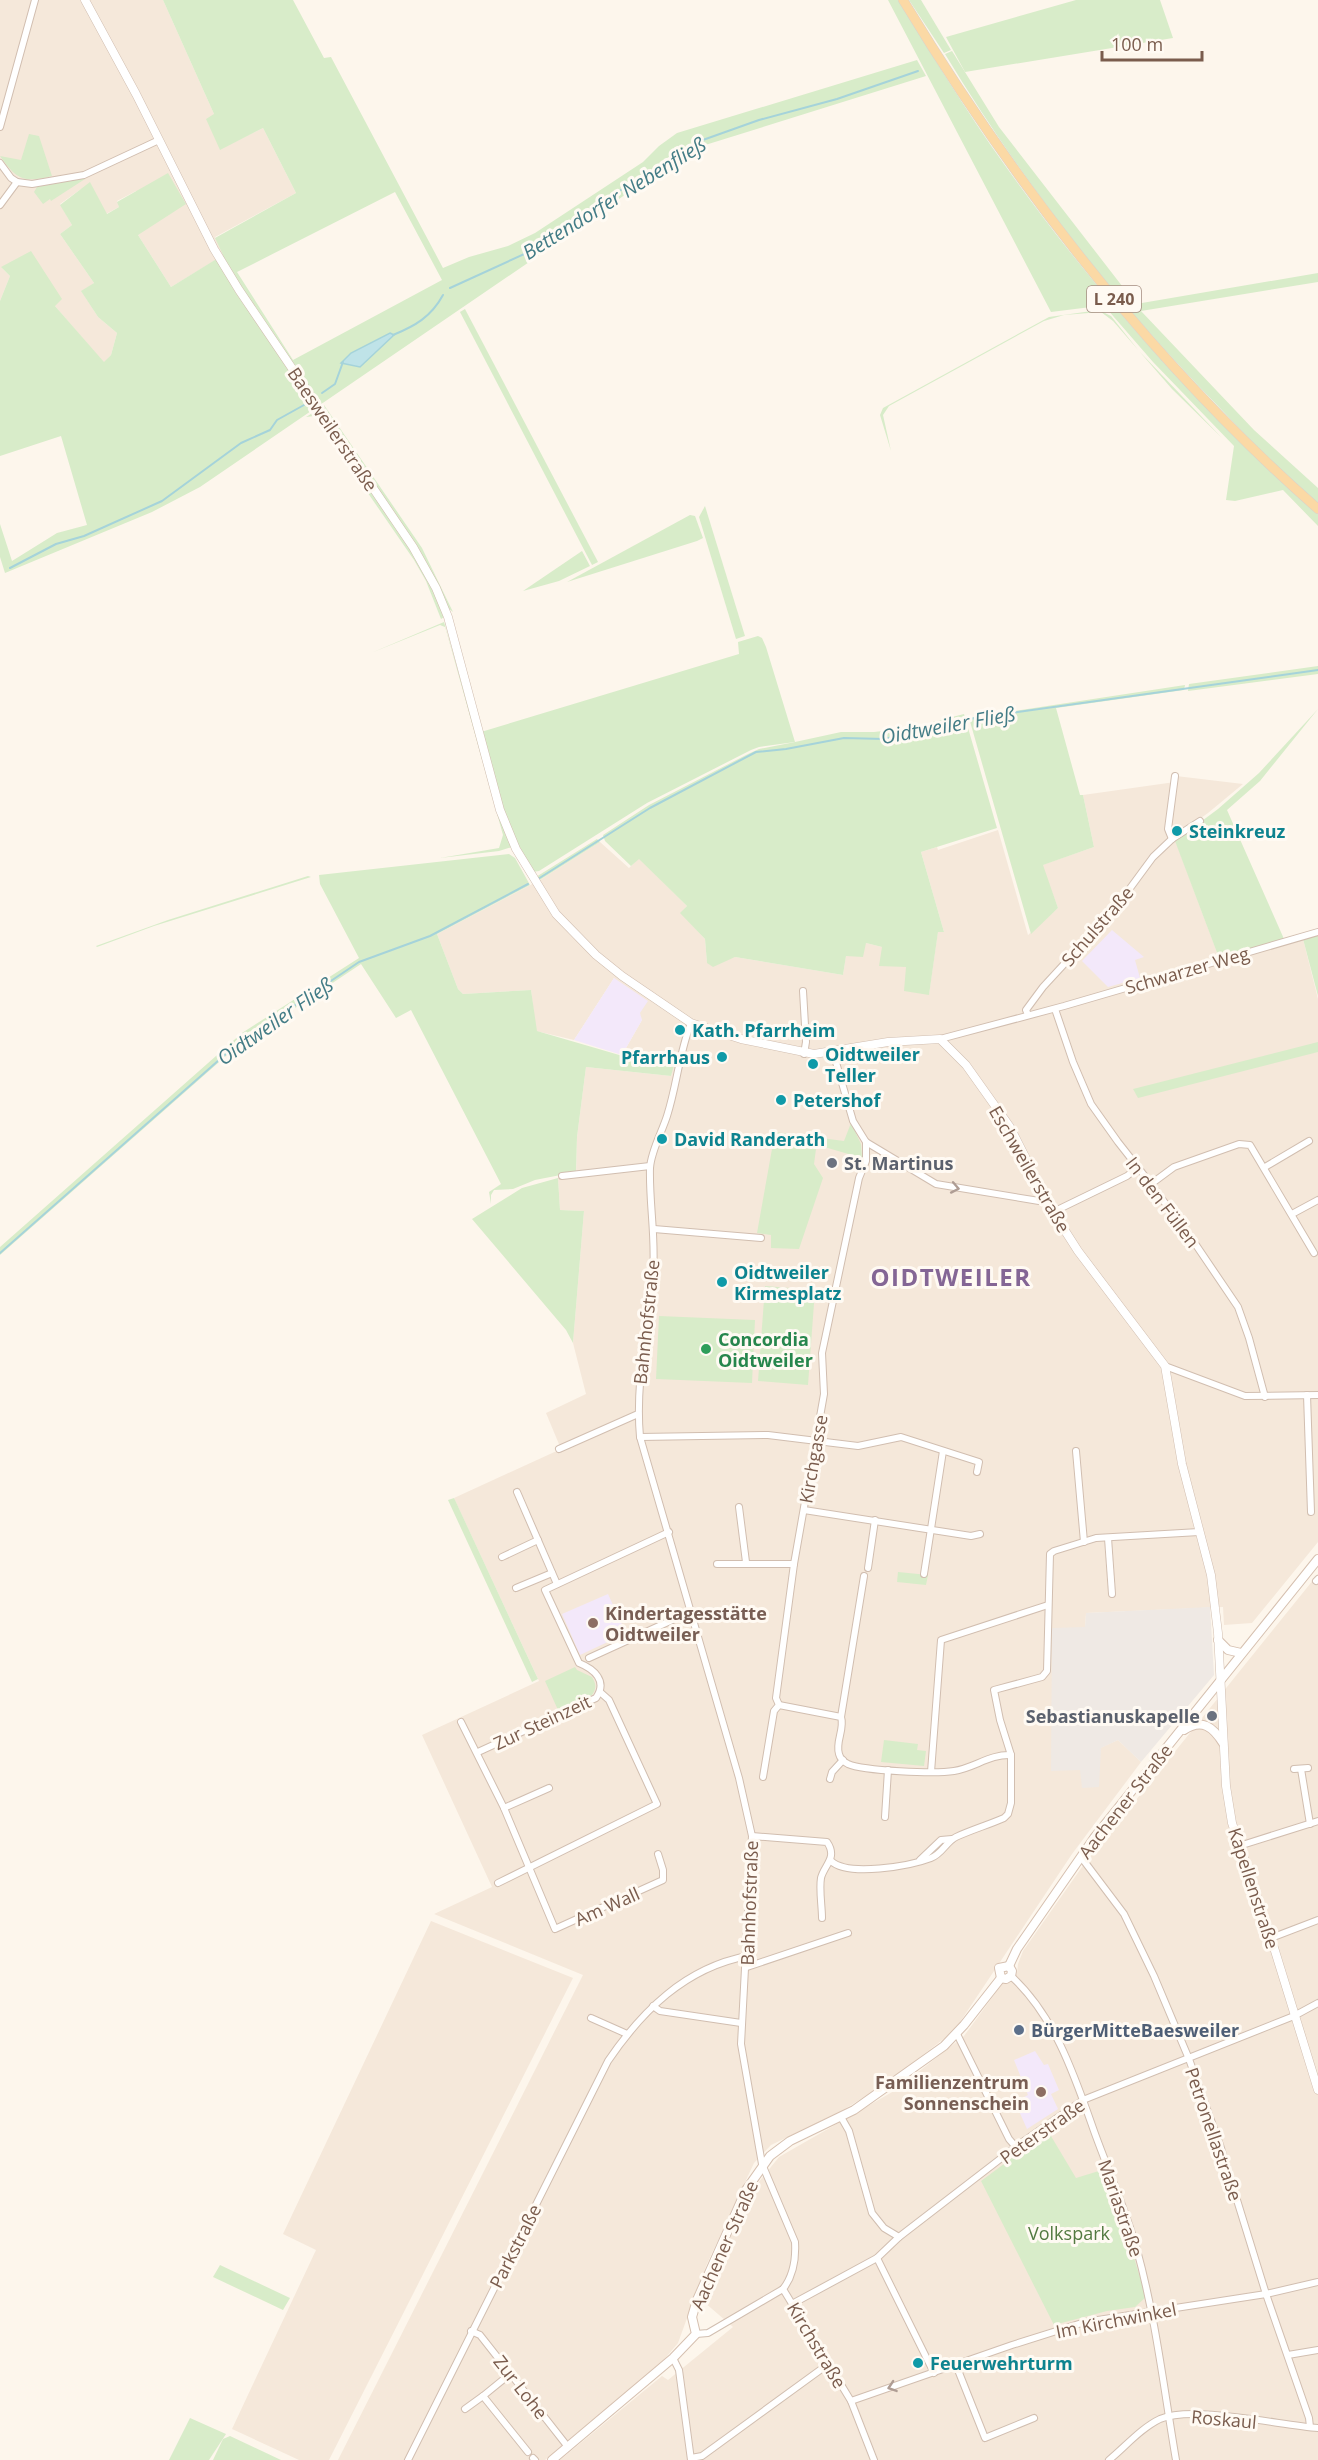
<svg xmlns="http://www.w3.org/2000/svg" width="1318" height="2460" font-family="'Open Sans',sans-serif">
  <rect width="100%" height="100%" fill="#fdf6ec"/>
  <g fill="#f5e8da">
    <polygon points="0,0 163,0 214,114 220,149 263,128 296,193 215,237 224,255 171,287 138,235 136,191 117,201 119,207 106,214 81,189 60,204 72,225 60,234 94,283 82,292 98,317 117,333 111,355 104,363 55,306 1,267 10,276 0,301"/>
    <polygon points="1176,776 1243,784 1208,813 1174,837 1221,963 1303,939 1318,999 1318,1542 1252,1623 1224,1625 1223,1607 1086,1613 1085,1628 1100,1748 1118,1740 1141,1762 1072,1854 954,2031 885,2084 840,2112 771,2145 754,2163 706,2266 678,2343 663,2361 545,2460 338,2460 583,1975 434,1914 492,1887 422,1735 539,1681 454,1498 561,1449 546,1413 586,1394 573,1343 584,1211 560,1210 558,1178 576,1176 577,1137 586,1067 671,1076 674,1062 633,1059 622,1055 642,1020 614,978 574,1040 536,1031 531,990 463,994 458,989 437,934 540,880 600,842 629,868 639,858 687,906 681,913 705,939 707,963 735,957 843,975 846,955 866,943 882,947 906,967 929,994 938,931 944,932 921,852 937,847 938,850 998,830 1028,935 1058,908 1042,865 1094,847 1083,795 1175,782"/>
    <polygon points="1318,1574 1318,2460 560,2460 662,2376 668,2380 733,2327 704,2302 715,2270 754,2188 779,2157 894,2091 964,2036 1002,1984 1010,1983 1017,1973 1018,1964 1023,1951 1082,1867"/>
    <polygon points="431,1921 573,1978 329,2460 299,2460 232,2429 316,2250 283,2234"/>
  </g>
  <polygon fill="#efe9e4" points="1210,1607 1214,1675 1141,1762 1118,1740 1101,1748 1099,1787 1082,1788 1080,1770 1051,1771 1052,1628 1085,1627 1086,1613"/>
  <g fill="#f3e8fa">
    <polygon points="1112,930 1144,957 1135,960 1140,978 1108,987 1082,961"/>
    <polygon points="614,978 648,1001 640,1013 642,1020 622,1055 574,1040"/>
    <polygon points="608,1594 625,1631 611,1638 612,1640 580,1655 562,1614"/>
    <polygon points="1035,2051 1044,2065 1048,2064 1059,2090 1051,2094 1058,2109 1027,2129 1015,2102 1028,2095 1014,2060"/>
  </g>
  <g fill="#d8ecc9" fill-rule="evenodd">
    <path d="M163,0H293L324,58L331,57L443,268L469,257L508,246L535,233L643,162L659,146L677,133L917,60L926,76L702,146C664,165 630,191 595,217L200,487L152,512L5,573L0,557V524L12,561L57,533L87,525L61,436L0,456V301L10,276L1,267L31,251L62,299L55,306L104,362L111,355L117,333L98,317L81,291L94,283L60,234L72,225L60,205L90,182L107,214L119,207L117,202L168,173L186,204L138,235L171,287L223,255L215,238L296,193L263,128L220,150L206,119L214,114ZM395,192L442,280L293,360L237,272Z"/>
    <path d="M888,0H898C932,55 966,111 1004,164C1095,292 1200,410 1318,514V526L1283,490L1235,501L1226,500L1234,446L1153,362L1107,309L1091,307L1051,312Z"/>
    <polygon points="909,0 921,0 951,50 944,53"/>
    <polygon points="1076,0 1160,0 1173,38 965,72 946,37"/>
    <path d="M952,51L999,127L1136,304L1318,273V282L1141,311L1254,430L1318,488V503C1282,473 1249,439 1217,405C1113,299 1022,181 945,54Z"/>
    <path d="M29,134L39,136L52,176C23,183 17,180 0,156L21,160Z"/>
    <polygon points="82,178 85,179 51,201 50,199 43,204 34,192 37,187"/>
    <polygon points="465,309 597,560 598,562 592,565 460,312"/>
    <polygon points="1099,310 1111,316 1139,351 1222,438 1172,389 1113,321 1101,312 1064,315 1044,321 889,406 883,415 891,451 880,415 883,408 1049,317"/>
    <polygon points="324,405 422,548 453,612 448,608 424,558 323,409"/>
    <polygon points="316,411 415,556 429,580 444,617 441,619 426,581 414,560 317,419 314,416 306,417"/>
    <polygon points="705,506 745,636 736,639 699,517"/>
    <polygon points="690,515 695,516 703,538 697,541 567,582"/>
    <polygon points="582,551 590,566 559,581 523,591"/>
    <polygon points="444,622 488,776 512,847 499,851 440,858 499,848 503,835 446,630 445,627 440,625 371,653"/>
    <path d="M758,636L762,638L766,647L795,742L841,732H874L909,728L964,714L997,828L921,852L944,932H938L929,995L904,991L906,967L879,966L882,947L866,943L863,957L846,956L843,975L735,957L713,967L707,963L705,939L680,913L687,906L639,859L631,866L605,841L603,835L649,805L748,754L759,749L795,742L759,747L751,750L647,803L539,871L533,872C505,833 495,778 481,732L739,654L738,642Z"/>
    <polygon points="1318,666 1318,674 1188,691 1189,684"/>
    <polygon points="1185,685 1184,690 1056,708 1080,795 1083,795 1094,847 1043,865 1058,908 1031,934 969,718"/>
    <polygon points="1318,709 1260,781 1227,810 1284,939 1219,958 1175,841 1218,809 1259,773"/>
    <polygon points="597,839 600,842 538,881 536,877"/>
    <polygon points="509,854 515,858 530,885 437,934 458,989 463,994 531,990 537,1031 633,1059 675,1062 671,1076 586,1067 577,1137 576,1172 535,1180 513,1189 494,1190 491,1195 491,1204 489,1192 501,1184 411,1010 396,1018 361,964 235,1048 0,1255 0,1247 242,1033 359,958 320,884 319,875"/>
    <polygon points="308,876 311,877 154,926 97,947 96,946 168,920"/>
    <polygon points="1318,935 1318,996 1303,939"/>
    <polygon points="1318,1042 1318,1052 1138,1098 1133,1089"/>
    <polygon points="851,1123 861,1144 862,1158 821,1146 816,1149 814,1164 823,1178 799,1249 771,1248 771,1235 757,1233 775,1132 844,1141"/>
    <polygon points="558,1178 560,1210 584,1211 573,1343 566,1330 472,1219 522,1188"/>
    <polygon points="765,1286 815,1290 808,1385 758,1381"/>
    <polygon points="659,1316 755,1320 752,1383 656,1379"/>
    <polygon points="454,1498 456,1502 538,1679 532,1682 448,1500"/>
    <polygon points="898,1572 928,1575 926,1585 897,1582"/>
    <path d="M575,1667L577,1670L592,1677C596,1684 597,1688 592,1695L558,1710L545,1681Z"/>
    <polygon points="884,1740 918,1744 917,1750 926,1751 924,1766 881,1762"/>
    <polygon points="1048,2131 1076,2178 1102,2170 1121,2215 1146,2297 1135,2307 1107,2311 1054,2325 981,2181"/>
    <polygon points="220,2265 290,2298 283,2310 213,2277"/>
    <polygon points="190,2418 226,2434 209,2460 169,2460"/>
    <polygon points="230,2436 281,2460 213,2460 223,2439"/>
  </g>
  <polygon fill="#bfe3e8" stroke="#a5d3da" stroke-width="1.5" points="390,333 394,335 360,367 341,363 351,353"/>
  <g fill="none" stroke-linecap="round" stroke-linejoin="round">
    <g stroke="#a5d3da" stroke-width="2">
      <polyline points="450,288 533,250 566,224 700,141 759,120 837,99 918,71"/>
      <path d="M393,335C415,326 431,317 443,295"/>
      <polyline points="322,393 335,384 343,362"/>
      <polyline points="10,568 56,544 84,536 162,501 241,443 270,430 277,420 304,405"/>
      <polyline points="538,879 650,808 756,752 786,749 844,738 884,739 975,718 1318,670"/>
      <polyline points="0,1253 236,1045 359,962 430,936 528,884"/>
    </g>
    <g stroke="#d1beb0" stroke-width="8">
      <g id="minor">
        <polyline points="0,127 35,0"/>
        <polyline points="0,163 11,178 17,182 32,184 84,175 159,140"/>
        <polyline points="0,205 17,182"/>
        <polyline points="1172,839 1168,829 1175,776"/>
        <polyline points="803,991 806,1042 804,1054"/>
        <polyline points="1055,1009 1073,1062 1091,1104 1118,1142 1151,1184 1196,1245 1238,1307 1249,1338 1265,1397"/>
        <polyline points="1028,1015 1026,1010 1043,987 1114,910 1153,857 1172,839 1200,821"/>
        <path d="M691,1023C679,1053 677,1085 667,1116C662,1132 651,1151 650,1168C649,1203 656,1238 653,1273C648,1328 635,1382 640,1437L739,1778L752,1836L741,2044L762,2164L795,2242C796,2259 794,2275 783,2289L708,2333L696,2334"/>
        <polyline points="940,1039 1064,1006 1318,932"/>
        <polyline points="833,1052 853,1121 866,1142 936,1184 1039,1201 1047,1199"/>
        <polyline points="1265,1167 1309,1141"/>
        <polyline points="562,1176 650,1166"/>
        <polyline points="1151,1184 1174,1167 1239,1144 1250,1145 1314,1253"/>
        <polyline points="1053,1212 1127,1176 1137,1168"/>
        <polyline points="1292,1214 1318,1200"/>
        <polyline points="654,1229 761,1238"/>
        <polyline points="1165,1366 1245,1396 1318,1395"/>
        <polyline points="1307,1395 1311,1512"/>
        <polyline points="640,1437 768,1435 858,1446 901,1437 979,1462 977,1472"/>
        <polyline points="559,1449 638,1414"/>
        <polyline points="1076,1451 1084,1542"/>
        <polyline points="517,1492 557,1584"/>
        <polyline points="739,1507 746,1562"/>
        <polyline points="804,1510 971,1536 980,1534"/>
        <polyline points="1108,1538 1112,1594"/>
        <polyline points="502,1557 538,1540"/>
        <polyline points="717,1564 794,1564"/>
        <polyline points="868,1568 875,1520"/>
        <polyline points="924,1574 943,1451"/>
        <polyline points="1316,1581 1318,1579"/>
        <polyline points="516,1588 552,1573"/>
        <polyline points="589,1658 692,1611"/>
        <path d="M779,1705L841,1717C845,1729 835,1742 839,1754C840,1758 844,1762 848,1764C864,1771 935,1774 954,1771C974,1768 990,1754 1011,1755"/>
        <polyline points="841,1717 864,1576"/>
        <polyline points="461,1722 504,1808 555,1929 663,1880 663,1870 658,1854"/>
        <path d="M478,1752L596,1698C608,1681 594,1669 579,1663L545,1590L669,1532"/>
        <polyline points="1294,1769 1308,1768"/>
        <polyline points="1301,1769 1310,1824"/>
        <polyline points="931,1772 941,1640 1048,1605"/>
        <polyline points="763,1777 774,1711 779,1705 776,1698 794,1564 824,1394 822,1353 859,1178 866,1161 866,1142"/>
        <polyline points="830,1779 832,1772 843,1760"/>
        <polyline points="504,1808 549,1788"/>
        <polyline points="885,1817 888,1770"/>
        <path d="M752,1836L827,1842C838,1858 824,1865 821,1878C819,1890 822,1906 822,1918"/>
        <polyline points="1239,1846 1318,1821"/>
        <polyline points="1081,1857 1124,1914 1154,1976 1189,2059 1220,2145 1266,2294 1309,2418 1310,2427"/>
        <polyline points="920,1860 941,1840 952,1839"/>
        <path d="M831,1861C848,1877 910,1866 931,1858C942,1854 946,1842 956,1837C971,1830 988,1825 1004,1818L1008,1814L1011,1803V1755L1000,1720L994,1690L1042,1677L1047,1671L1050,1554L1054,1551L1096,1538L1199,1532"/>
        <polyline points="498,1883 657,1804 609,1700 600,1692"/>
        <polyline points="1271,1938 1318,1920"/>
        <polyline points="747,1967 848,1933"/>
        <path d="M1011,1976C1055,2016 1075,2077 1094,2131C1108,2170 1126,2210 1137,2250C1156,2319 1164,2390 1176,2460"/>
        <polyline points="653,2006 660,2011 741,2023"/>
        <polyline points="591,2018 627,2034"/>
        <polyline points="957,2034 1009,2139 1016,2147"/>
        <polyline points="841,2117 849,2131 872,2213 884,2228 899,2237"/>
        <polyline points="877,2258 934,2373"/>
        <polyline points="783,2289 851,2401 874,2460"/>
        <polyline points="792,2304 877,2258 899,2237 1021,2143 1083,2100 1294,2016 1318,2003"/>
        <polyline points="471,2331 480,2335 568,2447"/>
        <polyline points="1288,2355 1318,2350"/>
        <polyline points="673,2358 679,2370 691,2460"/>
        <polyline points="956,2365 985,2438 1034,2418"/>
        <polyline points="510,2374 483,2396 528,2452"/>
        <polyline points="851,2401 1012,2345 1085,2322 1266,2294 1318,2282"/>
        <polyline points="465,2409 483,2396"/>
        <polyline points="533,2458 535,2460"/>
        <polyline points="691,2458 702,2456 827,2365"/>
        <path d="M408,2460L608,2061C642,2011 685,1968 747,1956"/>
        <path d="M1109,2460C1125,2447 1141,2428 1160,2419C1193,2405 1279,2425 1318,2428"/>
      </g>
    </g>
    <g stroke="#d1beb0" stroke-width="9">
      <polyline id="tertiary" points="85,0 136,94 214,249 239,290 413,547 436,588 448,617 500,810 516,849 556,914 596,955 622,976 691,1023 741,1039 814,1054 888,1042 940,1039 966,1065 1010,1127 1053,1212 1078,1251 1165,1366 1182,1464 1211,1575 1218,1633 1226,1786 1232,1823 1271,1938 1318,2090"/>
    </g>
    <g stroke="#d6c0b0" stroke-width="10">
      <g id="secondary">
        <polyline points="1218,1640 1228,1650 1241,1653"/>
        <path d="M1184,1730C1202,1718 1213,1727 1223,1743"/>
        <polyline points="1009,1966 1017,1949 1094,1838 1318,1559"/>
        <polyline points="1001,1978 1006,1979 1011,1976 1012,1971 1009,1966"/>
        <polyline points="1001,1978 999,1968 1009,1966"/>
        <polyline points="552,2460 673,2358 696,2334 692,2317 697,2300 746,2190 770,2156 790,2141 854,2110 944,2046 964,2025 1001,1978"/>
      </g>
    </g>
    <g stroke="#dad1cd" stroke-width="10">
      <path id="primary" d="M903,0C1017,188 1152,363 1318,509"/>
    </g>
    <use href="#minor" stroke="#fff" stroke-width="6"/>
    <use href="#tertiary" stroke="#fff" stroke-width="8"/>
    <use href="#secondary" stroke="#fff" stroke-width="8"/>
    <use href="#primary" stroke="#fbd9a5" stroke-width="9"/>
  </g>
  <defs><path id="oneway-chevron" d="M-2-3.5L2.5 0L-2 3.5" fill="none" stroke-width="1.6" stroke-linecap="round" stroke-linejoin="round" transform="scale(1.5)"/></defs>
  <g stroke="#af9d94">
    <use href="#oneway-chevron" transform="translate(955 1188) rotate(11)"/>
    <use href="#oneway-chevron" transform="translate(892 2387) rotate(161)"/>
  </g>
  <g fill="#0f9aa8" stroke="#fffaf3" stroke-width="2">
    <circle cx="1177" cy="831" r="6"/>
    <circle cx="680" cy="1030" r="6"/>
    <circle cx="722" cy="1057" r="6"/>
    <circle cx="813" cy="1064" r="6"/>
    <circle cx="781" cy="1100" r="6"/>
    <circle cx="662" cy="1139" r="6"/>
    <circle cx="722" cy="1282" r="6"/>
    <circle cx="918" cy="2363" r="6"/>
  </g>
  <g fill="#6b7280" stroke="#fffaf3" stroke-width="2">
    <circle cx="832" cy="1163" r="6"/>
    <circle cx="1212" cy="1716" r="6"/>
  </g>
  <circle fill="#2e9e5b" stroke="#fffaf3" stroke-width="2" cx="706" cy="1349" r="6"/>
  <g fill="#8d6e63" stroke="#fffaf3" stroke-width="2">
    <circle cx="593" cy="1623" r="6"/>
    <circle cx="1041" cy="2092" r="6"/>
  </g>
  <circle fill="#5c6f8a" stroke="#fffaf3" stroke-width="2" cx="1019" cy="2030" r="6"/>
  <g text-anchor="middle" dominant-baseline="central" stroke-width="6" stroke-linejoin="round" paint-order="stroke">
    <rect fill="#fffaf3" stroke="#a28b7f" stroke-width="1.5" x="1087" y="286" width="54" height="26" rx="4.5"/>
    <g font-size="16" font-weight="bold" fill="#7a5c4d">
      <text x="1114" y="299">L 240</text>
    </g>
    <g font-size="18" fill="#7a5c4d" stroke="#fffaf3">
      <text transform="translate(333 429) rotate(56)">Baesweilerstraße</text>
      <text transform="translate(1097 926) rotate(-49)">Schulstraße</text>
      <text transform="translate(1187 970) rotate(-16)">Schwarzer Weg</text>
      <text transform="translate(1030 1169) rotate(60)">Eschweilerstraße</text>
      <text transform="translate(1163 1202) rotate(53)">In den Füllen</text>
      <text transform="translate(646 1322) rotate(-84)">Bahnhofstraße</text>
      <text transform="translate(813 1459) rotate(-80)">Kirchgasse</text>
      <text transform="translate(542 1722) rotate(-25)">Zur Steinzeit</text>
      <text transform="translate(1125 1801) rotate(-52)">Aachener Straße</text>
      <text transform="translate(1254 1888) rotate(72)">Kapellenstraße</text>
      <text transform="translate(749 1903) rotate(-88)">Bahnhofstraße</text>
      <text transform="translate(607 1906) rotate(-24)">Am Wall</text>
      <text transform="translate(1042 2131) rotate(-35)">Peterstraße</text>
      <text transform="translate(1214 2134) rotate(71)">Petronellastraße</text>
      <text transform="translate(1121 2208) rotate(71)">Mariastraße</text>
      <text transform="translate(724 2245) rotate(-66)">Aachener Straße</text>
      <text transform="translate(515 2246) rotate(-63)">Parkstraße</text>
      <text transform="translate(1116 2320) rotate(-11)">Im Kirchwinkel</text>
      <text transform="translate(817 2345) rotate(59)">Kirchstraße</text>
      <text transform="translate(521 2387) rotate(52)">Zur Lohe</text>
      <text transform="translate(1224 2419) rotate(5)">Roskaul</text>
    </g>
    <g font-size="18" font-weight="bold" fill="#0d838f" stroke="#fffaf3" text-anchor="start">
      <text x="1189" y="831">Steinkreuz</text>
      <text x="692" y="1030">Kath. Pfarrheim</text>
      <text x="825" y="1054">Oidtweiler<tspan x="825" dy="21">Teller</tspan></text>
      <text x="710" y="1057" text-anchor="end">Pfarrhaus</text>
      <text x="793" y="1100">Petershof</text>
      <text x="674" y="1139">David Randerath</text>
      <text x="734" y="1272">Oidtweiler<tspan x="734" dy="21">Kirmesplatz</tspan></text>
      <text x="930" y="2363">Feuerwehrturm</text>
    </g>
    <g font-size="18" font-weight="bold" fill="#5b616d" stroke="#fffaf3" text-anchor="start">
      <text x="844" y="1163">St. Martinus</text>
      <text x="1200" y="1716" text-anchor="end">Sebastianuskapelle</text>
    </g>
    <g font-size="18" font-weight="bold" fill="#27864d" stroke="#fffaf3" text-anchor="start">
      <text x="718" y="1339">Concordia<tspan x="718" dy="21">Oidtweiler</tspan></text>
    </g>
    <g font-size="18" font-weight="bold" fill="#785e54" stroke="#fffaf3" text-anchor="start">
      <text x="605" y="1613">Kindertagesstätte<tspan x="605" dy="21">Oidtweiler</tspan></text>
      <text x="1029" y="2082" text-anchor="end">Familienzentrum<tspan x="1029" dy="21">Sonnenschein</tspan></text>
    </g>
    <g font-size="18" font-weight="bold" fill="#4e5e75" stroke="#fffaf3" text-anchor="start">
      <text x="1031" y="2030">BürgerMitteBaesweiler</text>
    </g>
    <g font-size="18" fill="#537a41" stroke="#fffaf3">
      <text x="1069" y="2233">Volkspark</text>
    </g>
    <g font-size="20" font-style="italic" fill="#437c86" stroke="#fffaf3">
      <text transform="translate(614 198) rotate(-32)">Bettendorfer Nebenfließ</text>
      <text transform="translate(948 725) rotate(-10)">Oidtweiler Fließ</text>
      <text transform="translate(275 1021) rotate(-35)">Oidtweiler Fließ</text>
    </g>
    <g font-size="24" font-weight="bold" letter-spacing="1.5" fill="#846695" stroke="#fffaf3">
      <text x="951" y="1276">OIDTWEILER</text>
    </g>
  </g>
  <path d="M1102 51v9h100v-9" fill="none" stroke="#7a5c4d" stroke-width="3"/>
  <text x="1111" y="51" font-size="18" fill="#7a5c4d" stroke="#fffaf3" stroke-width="4.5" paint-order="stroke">100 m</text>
</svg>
